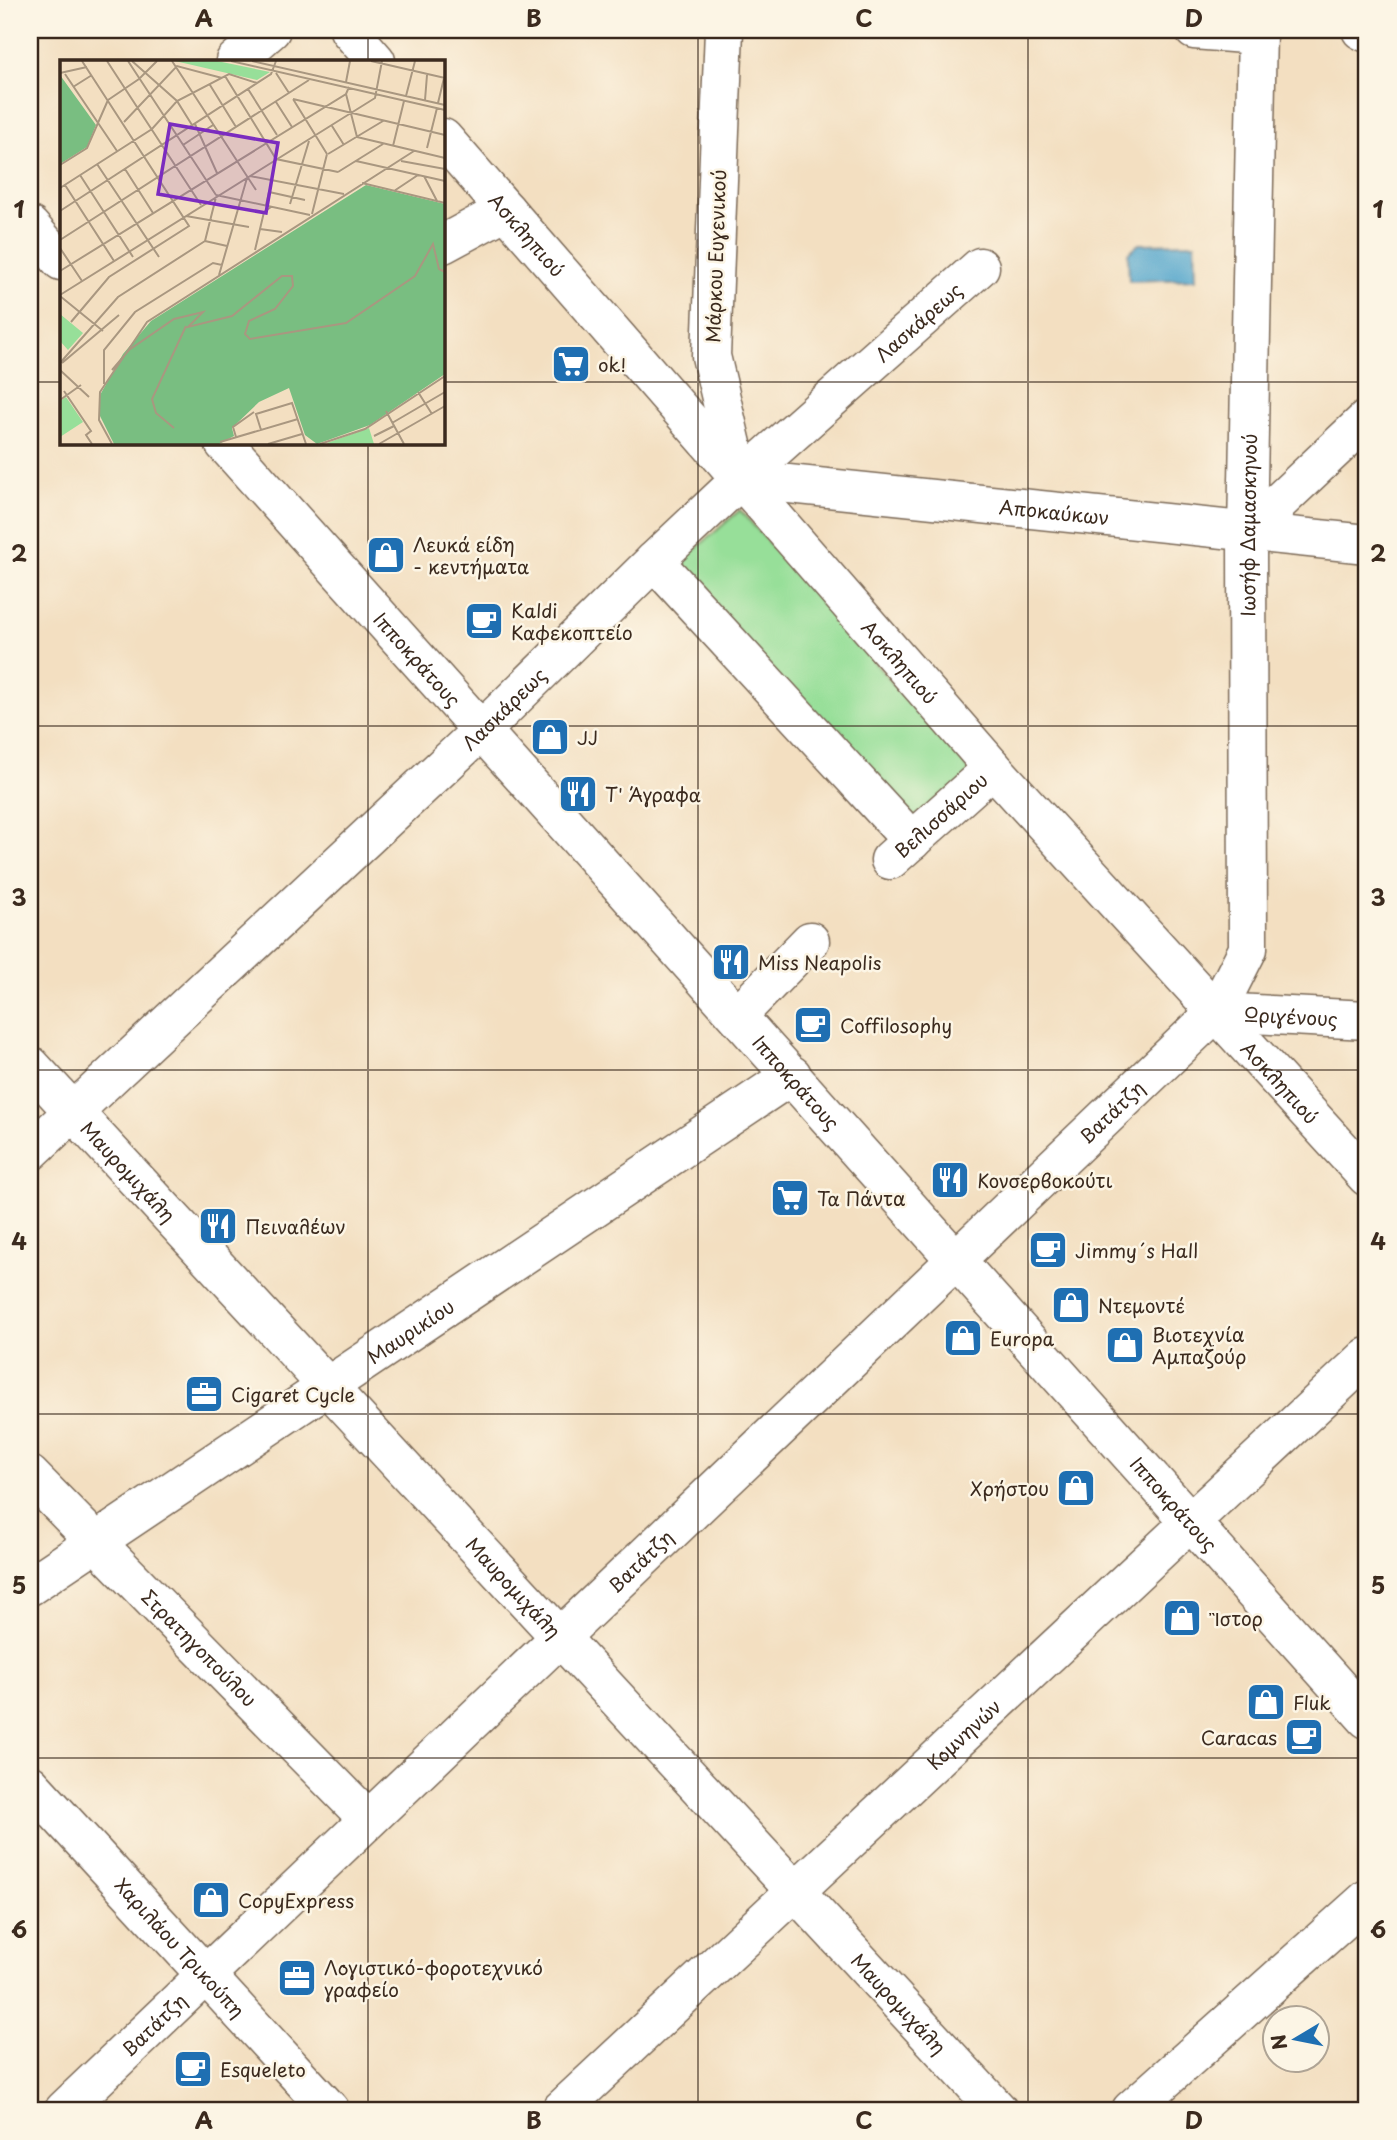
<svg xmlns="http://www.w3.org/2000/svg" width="1397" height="2140" font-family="'Playpen Sans',sans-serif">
  <rect width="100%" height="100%" fill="#fcf5e5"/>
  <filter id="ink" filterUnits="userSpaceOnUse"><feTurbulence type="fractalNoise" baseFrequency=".0143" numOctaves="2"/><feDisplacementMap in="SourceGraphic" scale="14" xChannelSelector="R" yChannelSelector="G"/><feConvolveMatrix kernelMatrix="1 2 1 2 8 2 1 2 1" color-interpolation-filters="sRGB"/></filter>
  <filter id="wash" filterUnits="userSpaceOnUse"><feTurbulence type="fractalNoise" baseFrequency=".00686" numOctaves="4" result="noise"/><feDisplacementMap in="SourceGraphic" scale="28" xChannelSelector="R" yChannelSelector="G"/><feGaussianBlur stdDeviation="1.57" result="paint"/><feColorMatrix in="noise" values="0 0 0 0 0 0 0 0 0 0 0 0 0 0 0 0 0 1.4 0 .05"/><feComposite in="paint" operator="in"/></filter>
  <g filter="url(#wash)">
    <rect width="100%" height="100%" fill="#f3dfc1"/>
    <polygon fill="#97df99" stroke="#69845c" stroke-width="2" points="740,510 972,773 911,828 674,568"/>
    <polygon fill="#50a4cc" stroke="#466775" stroke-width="2" points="1195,243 1196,279 1129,281 1128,253 1139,244"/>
  </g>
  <g filter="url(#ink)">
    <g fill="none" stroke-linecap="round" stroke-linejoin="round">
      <g stroke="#7b6957" stroke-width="41">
        <g id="minor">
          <polyline points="349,30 376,61"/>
          <polyline points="724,30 711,356 739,474"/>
          <polyline points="1194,30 1257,35"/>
          <polyline points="1361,30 1367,33"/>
          <polyline points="235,61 271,30"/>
          <path id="s1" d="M443,138L993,768L1367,1177"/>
          <polyline points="30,226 61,261"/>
          <polyline points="443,244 506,210"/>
          <path id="s2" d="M224,443L1367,1719"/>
          <path id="s3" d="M741,479L1367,544"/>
          <polyline points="1247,532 1367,419"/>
          <polyline points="654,561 912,841"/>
          <path id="s4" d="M890,860L993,768"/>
          <path id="s5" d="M1216,1012L1367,1020"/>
          <polyline points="738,1015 810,941"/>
          <path id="s6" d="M30,1065L998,2110"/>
          <path id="s7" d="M30,1152L482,730L654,561L741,479L980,267"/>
          <path id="s8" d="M30,1475L368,1819"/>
          <path id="s9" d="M30,1586L792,1075"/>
          <path id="s10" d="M30,1784L330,2110"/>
          <path id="s11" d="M64,2110L1216,1012L1248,949L1247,532L1257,30"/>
          <path id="s12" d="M561,2110L1367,1357"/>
          <polyline points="1131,2110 1367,1899"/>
        </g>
      </g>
      <use href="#minor" stroke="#fff" stroke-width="38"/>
    </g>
  </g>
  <path fill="none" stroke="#3b2a1e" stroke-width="2" stroke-opacity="0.55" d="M368,30V61M698,30V2110M1028,30V2110M30,382H61M443,382H1367M368,443V2110M30,726H1367M30,1070H1367M30,1414H1367M30,1758H1367"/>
  <defs>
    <g id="supermarket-square" transform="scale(2.0125)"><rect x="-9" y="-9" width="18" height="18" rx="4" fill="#1f6fb2" stroke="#fcf5e5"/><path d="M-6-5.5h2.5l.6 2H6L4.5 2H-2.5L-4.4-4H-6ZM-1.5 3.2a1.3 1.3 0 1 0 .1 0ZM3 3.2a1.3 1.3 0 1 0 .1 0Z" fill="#fff"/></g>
    <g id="shop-square" transform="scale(2.0125)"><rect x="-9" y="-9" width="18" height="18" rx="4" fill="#1f6fb2" stroke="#fcf5e5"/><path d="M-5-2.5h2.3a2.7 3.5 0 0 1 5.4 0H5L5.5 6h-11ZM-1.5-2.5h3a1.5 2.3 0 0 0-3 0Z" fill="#fff"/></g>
    <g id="cafe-square" transform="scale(2.0125)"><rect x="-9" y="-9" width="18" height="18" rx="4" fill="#1f6fb2" stroke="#fcf5e5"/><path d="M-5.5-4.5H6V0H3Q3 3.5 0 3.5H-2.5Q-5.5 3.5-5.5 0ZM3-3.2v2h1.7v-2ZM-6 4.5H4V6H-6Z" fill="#fff"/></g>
    <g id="restaurant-square" transform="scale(2.0125)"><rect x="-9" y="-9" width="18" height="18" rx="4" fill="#1f6fb2" stroke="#fcf5e5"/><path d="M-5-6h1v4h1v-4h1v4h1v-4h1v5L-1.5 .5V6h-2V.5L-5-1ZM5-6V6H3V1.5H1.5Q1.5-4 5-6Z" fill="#fff"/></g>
    <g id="office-square" transform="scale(2.0125)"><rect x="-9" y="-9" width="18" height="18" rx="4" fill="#1f6fb2" stroke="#fcf5e5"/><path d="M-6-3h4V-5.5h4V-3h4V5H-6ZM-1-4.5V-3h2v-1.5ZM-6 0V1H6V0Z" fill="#fff"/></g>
  </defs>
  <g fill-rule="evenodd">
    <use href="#supermarket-square" x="571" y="364"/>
    <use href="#shop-square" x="386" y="555"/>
    <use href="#cafe-square" x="484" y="621"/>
    <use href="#shop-square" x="550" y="737"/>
    <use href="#restaurant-square" x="578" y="794"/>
    <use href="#restaurant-square" x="731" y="962"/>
    <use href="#cafe-square" x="813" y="1025"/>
    <use href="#restaurant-square" x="950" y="1180"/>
    <use href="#supermarket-square" x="790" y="1198"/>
    <use href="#restaurant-square" x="218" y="1226"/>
    <use href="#cafe-square" x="1048" y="1250"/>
    <use href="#shop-square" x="1071" y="1305"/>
    <use href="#shop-square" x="963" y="1338"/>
    <use href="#shop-square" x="1125" y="1345"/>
    <use href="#office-square" x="204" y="1394"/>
    <use href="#shop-square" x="1076" y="1488"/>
    <use href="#shop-square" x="1182" y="1618"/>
    <use href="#shop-square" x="1266" y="1702"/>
    <use href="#cafe-square" x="1304" y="1737"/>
    <use href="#shop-square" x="211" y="1900"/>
    <use href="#office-square" x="297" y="1978"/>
    <use href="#cafe-square" x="193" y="2069"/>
  </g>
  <g text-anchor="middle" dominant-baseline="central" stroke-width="5" stroke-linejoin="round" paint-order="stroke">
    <g font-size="19" fill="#3b2a1e" stroke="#fcf5e5">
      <text stroke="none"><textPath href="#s1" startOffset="128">Ασκληπιού</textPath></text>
      <text transform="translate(715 256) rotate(-88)">Μάρκου Ευγενικού</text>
      <text stroke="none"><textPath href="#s7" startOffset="1216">Λασκάρεως</textPath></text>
      <text stroke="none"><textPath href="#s3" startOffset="315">Αποκαύκων</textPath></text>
      <text stroke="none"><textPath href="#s11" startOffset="2086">Ιωσήφ Δαμασκηνού</textPath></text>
      <text stroke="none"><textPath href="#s2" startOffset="290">Ιπποκράτους</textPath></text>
      <text stroke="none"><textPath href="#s1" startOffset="695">Ασκληπιού</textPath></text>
      <text stroke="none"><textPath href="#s7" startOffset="649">Λασκάρεως</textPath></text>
      <text stroke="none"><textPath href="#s4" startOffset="68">Βελισσάριου</textPath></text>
      <text stroke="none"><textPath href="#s5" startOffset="75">Ωριγένους</textPath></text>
      <text stroke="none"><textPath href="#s2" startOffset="858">Ιπποκράτους</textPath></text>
      <text stroke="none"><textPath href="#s1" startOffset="1262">Ασκληπιού</textPath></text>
      <text stroke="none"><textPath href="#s11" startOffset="1447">Βατάτζη</textPath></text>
      <text stroke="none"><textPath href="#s6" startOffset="145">Μαυρομιχάλη</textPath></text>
      <text stroke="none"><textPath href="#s9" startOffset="458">Μαυρικίου</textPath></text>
      <text stroke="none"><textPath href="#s2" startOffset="1424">Ιπποκράτους</textPath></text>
      <text stroke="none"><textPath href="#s11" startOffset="796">Βατάτζη</textPath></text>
      <text stroke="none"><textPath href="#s6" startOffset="712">Μαυρομιχάλη</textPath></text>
      <text stroke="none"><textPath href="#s8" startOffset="242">Στρατηγοπούλου</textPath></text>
      <text stroke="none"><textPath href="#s12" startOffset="551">Κομνηνών</textPath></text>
      <text stroke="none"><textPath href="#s10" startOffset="222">Χαριλάου Τρικούπη</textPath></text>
      <text stroke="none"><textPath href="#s6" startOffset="1279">Μαυρομιχάλη</textPath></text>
      <text stroke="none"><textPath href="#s11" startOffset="124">Βατάτζη</textPath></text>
    </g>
    <g font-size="19" fill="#3b2a1e" stroke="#fcf5e5" text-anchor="start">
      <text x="598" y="364">ok!</text>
      <text x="413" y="544">Λευκά είδη<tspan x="413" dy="22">- κεντήματα</tspan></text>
      <text x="511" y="610">Kaldi<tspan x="511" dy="22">Καφεκοπτείο</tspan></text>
      <text x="577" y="737">JJ</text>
      <text x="605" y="794">Τ' Άγραφα</text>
      <text x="758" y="962">Miss Neapolis</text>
      <text x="840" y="1025">Coffilosophy</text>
      <text x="977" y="1180">Κονσερβοκούτι</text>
      <text x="817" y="1198">Τα Πάντα</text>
      <text x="245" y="1226">Πειναλέων</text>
      <text x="1075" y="1250">Jimmy´s Hall</text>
      <text x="1098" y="1305">Ντεμοντέ</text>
      <text x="1152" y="1334">Βιοτεχνία<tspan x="1152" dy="22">Αμπαζούρ</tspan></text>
      <text x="990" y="1338">Europa</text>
      <text x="231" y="1394">Cigaret Cycle</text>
      <text x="1049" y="1488" text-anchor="end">Χρήστου</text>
      <text x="1209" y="1618">Ἲστορ</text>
      <text x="1293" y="1702">Fluk</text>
      <text x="1277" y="1737" text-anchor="end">Caracas</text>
      <text x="238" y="1900">CopyExpress</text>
      <text x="324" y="1967">Λογιστικό-φοροτεχνικό<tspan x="324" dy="22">γραφείο</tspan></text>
      <text x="220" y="2069">Esqueleto</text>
    </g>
  </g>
  <g transform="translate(60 60)">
    <rect width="385" height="385" fill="#f3dfc1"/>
    <path d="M115,1H157L210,12L197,20ZM0,254L23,273L8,290L0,281ZM6,337L23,362L0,377V341ZM309,368L314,384H268L267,383Z" fill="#97df99"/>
    <path d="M0,15L36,65L27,87L0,104ZM306,125L385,144V314L310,365L257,384L245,375L229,328L199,342L172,368L174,376L159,384H54L40,356V335L63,294L91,261Z" fill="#79be81"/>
    <path fill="none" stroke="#a99780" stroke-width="2" d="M47,1L141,145M68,1L156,135M72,1L117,41L132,65M112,1L196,130M171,1L385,50M192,1L385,45M311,1L385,18M0,13L27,7M216,13L229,33M5,14L57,91M165,16L216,99L278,112M286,22L290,1M150,25L176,67M13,27L32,15M188,29L217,75M286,34L297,77M346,36L355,1M233,39L385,75M233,39L267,94M48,40L79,19L97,1M365,40L367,15M216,42L232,67M378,43L384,18M64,62L117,6L162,18M135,64L157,113M272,66L284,85M297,77L385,98M123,85L153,65M333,86L344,41M367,88L377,48M268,94L323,61M296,101L385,121M341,101L385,109M37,104L99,197M0,105L27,88L48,40M65,109L93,153M278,112L323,84M20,115L73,197M190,116L284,134M364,116L377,141M302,123L385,143M5,125L54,201M0,128L92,69L117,41L169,14L197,23M334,131L358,115M156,135L250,155M230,144L249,81M206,145L209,132L245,140M0,151L211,14L216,1M252,154L267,94M126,156L189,167M200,169L222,172M0,180L249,20M145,181L156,137M145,181L167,186M0,188L22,221M195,190L204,152L211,147M0,211L286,34L289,27M159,215L187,118M0,235L315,38L322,1M0,236L43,271M11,262L49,217L129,166L22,1M0,303L58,237L145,181M2,303L59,255M0,310L29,337M52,310L69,290L114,259L143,252L128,267L172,256L222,216H232L233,226L215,249L189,261L185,274L190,279L286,263L355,216L373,184L379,209L385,212M44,324V290L75,252L153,203L162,205M4,331L31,371L26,375L32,384M358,332L372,354M0,340L21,325M326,351L344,384M332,363L385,332M114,368L96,353L92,339L126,266M201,370L196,354L232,343L246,384M314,376L334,366M176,377L173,367L194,352M160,382L238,359M52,384L39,360L40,332L87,262L354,91M208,384L242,374M260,384L305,369L385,316M319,384L385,346"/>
    <path fill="#7b2cbf" fill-opacity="0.15" stroke="#7b2cbf" stroke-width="3.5" d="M110,64L218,83L206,153L98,134Z"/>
    <rect width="385" height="385" fill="none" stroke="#3b2a1e" stroke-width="3.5"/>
  </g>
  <rect width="1397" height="2140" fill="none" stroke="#fcf5e5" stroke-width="77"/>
  <g transform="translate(1296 2039) rotate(260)"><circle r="33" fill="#fcf5e5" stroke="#afa495" stroke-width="2"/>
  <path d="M0-5L12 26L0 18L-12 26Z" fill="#1f6fb2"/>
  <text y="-10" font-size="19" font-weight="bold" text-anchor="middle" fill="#3b2a1e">N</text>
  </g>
  <rect x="38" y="38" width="1320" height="2064" fill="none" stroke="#3b2a1e" stroke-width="2.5"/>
  <g font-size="23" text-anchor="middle" font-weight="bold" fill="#3b2a1e">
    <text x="204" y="27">A</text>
    <text x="534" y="27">B</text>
    <text x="864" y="27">C</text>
    <text x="1194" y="27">D</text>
    <text x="19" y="218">1</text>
    <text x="1378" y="218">1</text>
    <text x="19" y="562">2</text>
    <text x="1378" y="562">2</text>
    <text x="19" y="906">3</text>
    <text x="1378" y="906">3</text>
    <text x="19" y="1250">4</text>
    <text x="1378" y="1250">4</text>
    <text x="19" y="1594">5</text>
    <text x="1378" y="1594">5</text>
    <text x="19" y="1938">6</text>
    <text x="1378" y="1938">6</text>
    <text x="204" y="2129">A</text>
    <text x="534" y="2129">B</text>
    <text x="864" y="2129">C</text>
    <text x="1194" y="2129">D</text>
  </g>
</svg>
